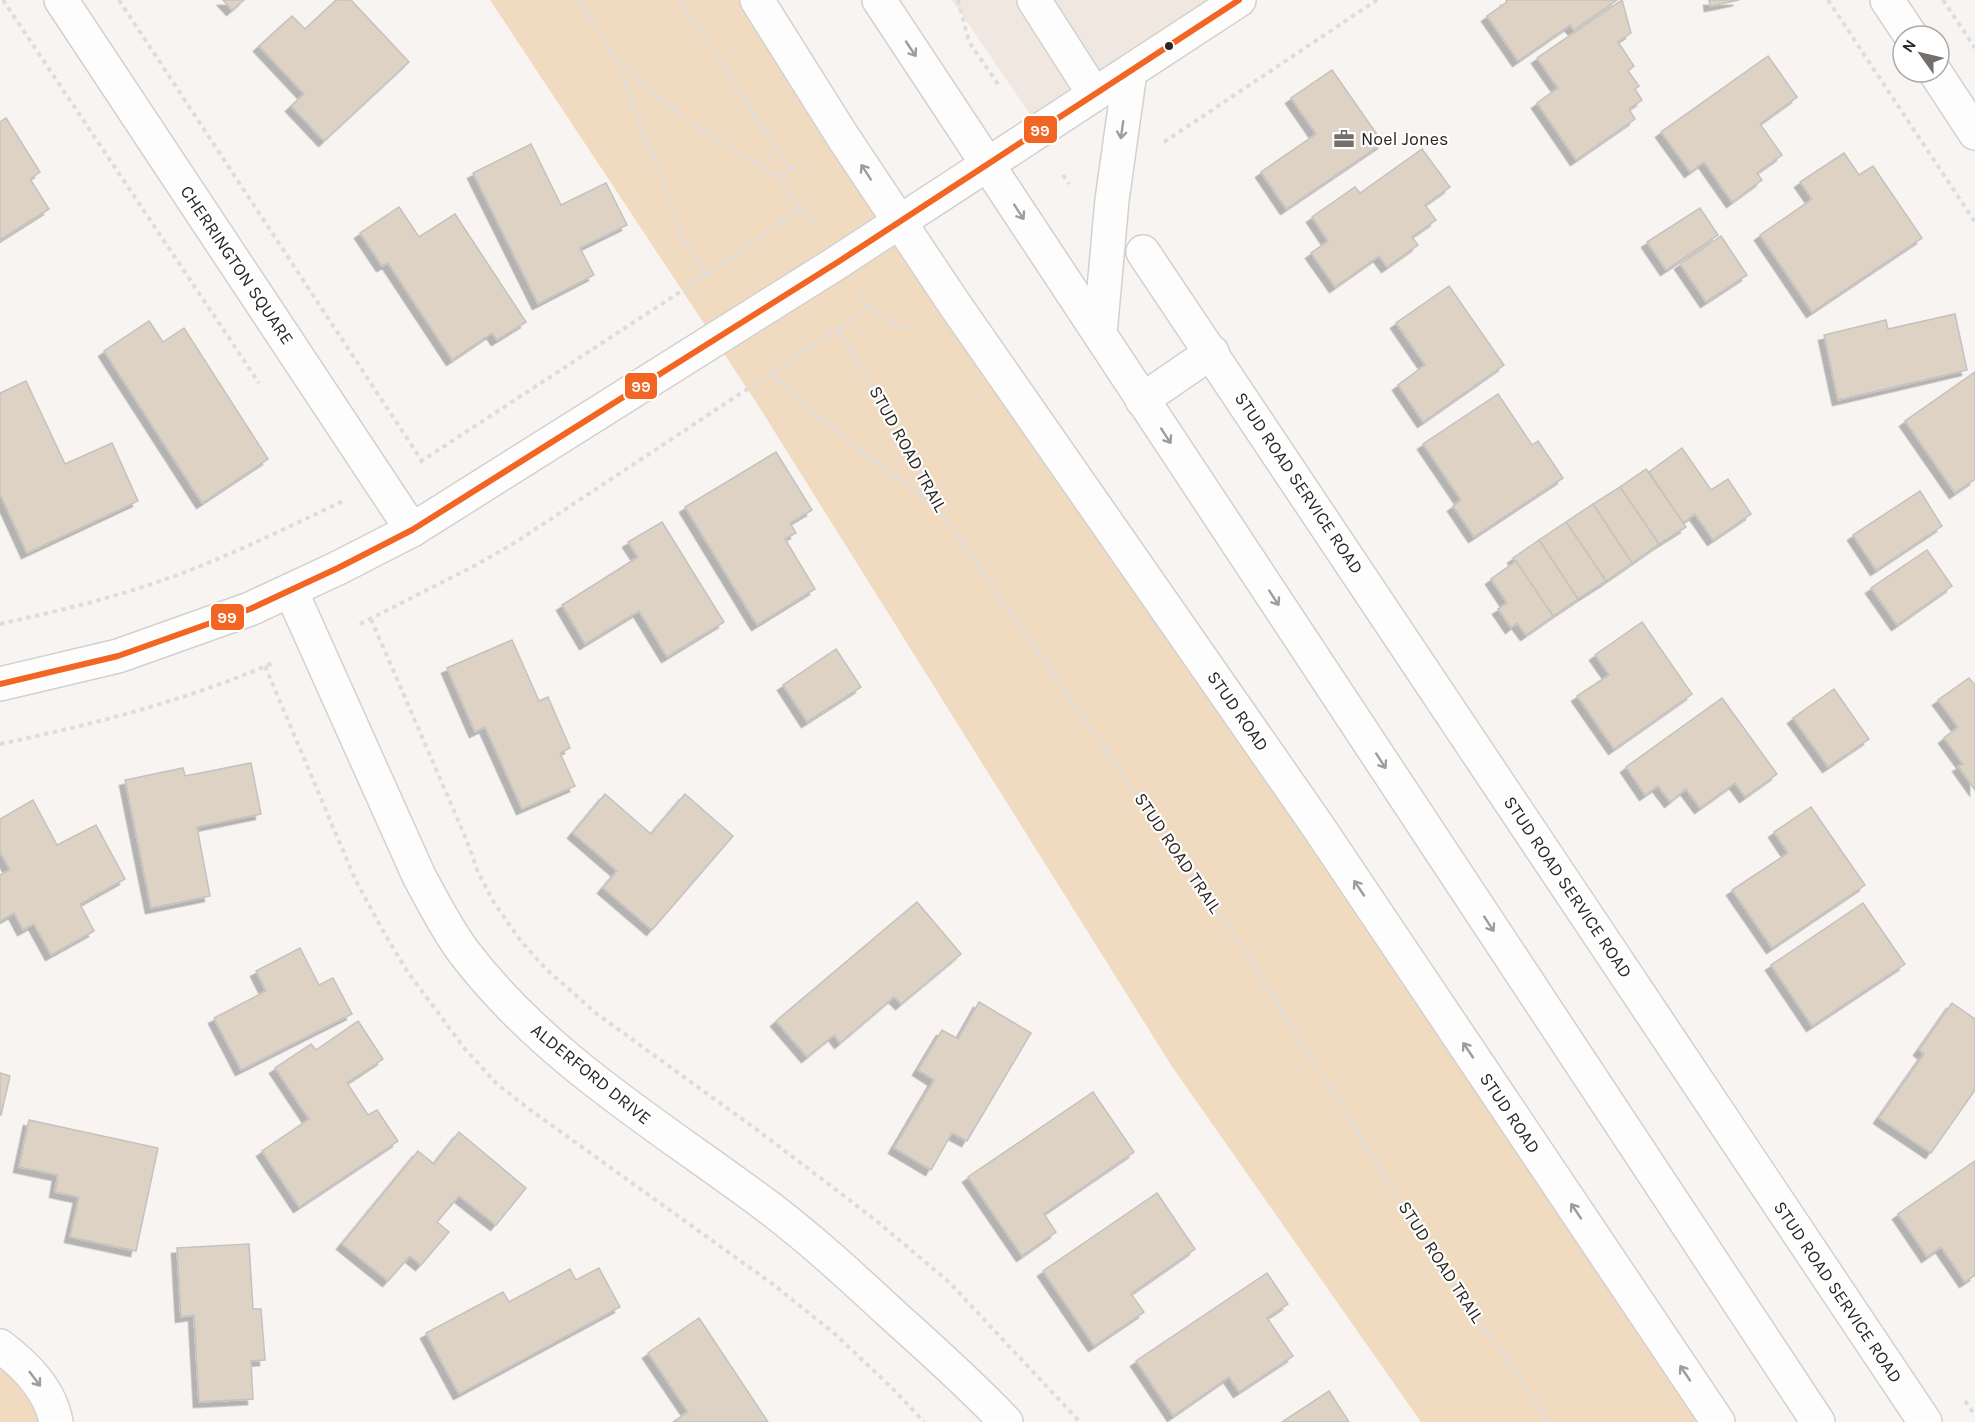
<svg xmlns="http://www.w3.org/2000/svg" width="1975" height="1422" font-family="Karla,sans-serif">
  <defs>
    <filter id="shadow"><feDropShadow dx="-5.5" dy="5.5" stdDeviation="0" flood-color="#0004"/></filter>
  </defs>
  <rect width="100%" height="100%" fill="#f7f4f1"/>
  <polygon fill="#f0e8e0" points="952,0 1239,0 1041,130"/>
  <g fill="#f0dbc1">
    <polygon points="490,0 757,0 1708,1422 1421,1422 1171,1065 756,402"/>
    <polygon points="0,1346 56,1422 0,1422"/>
  </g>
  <g fill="#ded2c4" stroke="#c4c2c0" stroke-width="1.5" filter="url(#shadow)">
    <polygon points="223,0 244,0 232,10"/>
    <polygon points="336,0 351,0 409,62 324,141 291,106 304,94 259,46 292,16 305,29"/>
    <polygon points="1506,0 1617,0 1574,30 1570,25 1518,61 1487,16 1507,2"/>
    <polygon points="1622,0 1631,33 1618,42 1634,66 1628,71 1639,86 1635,89 1642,100 1629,109 1635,119 1576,160 1537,103 1558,88 1537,58"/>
    <polygon points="1709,0 1739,0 1710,6"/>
    <polygon points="1768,56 1797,97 1760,124 1782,155 1757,173 1762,180 1732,202 1704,162 1690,172 1661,132"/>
    <polygon points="1332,70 1383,143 1286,209 1261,172 1316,134 1291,98"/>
    <polygon points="6,118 40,172 30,179 49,209 0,240 0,122"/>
    <polygon points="531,144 561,205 606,183 627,225 580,248 594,275 538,304 473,173"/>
    <polygon points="1422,149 1450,187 1425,205 1436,220 1412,237 1418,245 1387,267 1379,256 1335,287 1311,253 1328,241 1312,217 1355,187 1360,193"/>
    <polygon points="1844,153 1859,175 1873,166 1922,238 1812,312 1760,235 1812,199 1800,182"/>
    <polygon points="399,207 419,237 455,214 526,322 497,340 492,333 452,360 388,263 382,266 360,233"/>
    <polygon points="1700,208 1718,235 1666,270 1647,242"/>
    <polygon points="1721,236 1747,275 1706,302 1680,264"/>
    <polygon points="1449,286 1504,365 1423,422 1398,385 1425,365 1396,323"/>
    <polygon points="1955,314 1967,370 1838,400 1824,335 1886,320 1888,329"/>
    <polygon points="149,321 163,342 184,328 268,459 202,503 104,351"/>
    <polygon points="1975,372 1975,479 1955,493 1905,421"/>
    <polygon points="26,381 65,464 112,443 138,501 27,553 0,494 0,393"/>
    <polygon points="1498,394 1532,445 1538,441 1563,478 1474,537 1453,506 1461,500 1423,444"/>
    <polygon points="1682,448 1711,490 1728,479 1751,514 1713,540 1695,514 1683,523 1649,472"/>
    <polygon points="776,452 812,510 790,523 796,533 785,539 815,589 757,625 685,507"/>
    <polygon points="1646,469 1686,527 1659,544 1620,487"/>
    <polygon points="1620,487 1659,544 1632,563 1593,504"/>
    <polygon points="1920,491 1942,526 1876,570 1853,535"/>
    <polygon points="1593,504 1632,563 1606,581 1566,522"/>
    <polygon points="662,522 724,622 667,657 639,611 585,644 562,605 638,557 628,542"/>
    <polygon points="1566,522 1606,581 1578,599 1539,540"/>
    <polygon points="1539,540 1578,599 1553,616 1513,558"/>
    <polygon points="1927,550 1952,586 1897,625 1871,588"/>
    <polygon points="1516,561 1553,616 1526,635 1517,623 1511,628 1498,609 1507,603 1491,579"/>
    <polygon points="1642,622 1692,694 1614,749 1577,696 1609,675 1595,655"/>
    <polygon points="512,640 539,701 548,697 570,748 560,753 575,786 522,809 485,727 475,732 447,668"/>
    <polygon points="836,649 861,687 807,722 783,685"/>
    <polygon points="1969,678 1975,685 1975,790 1958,766 1963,764 1944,738 1958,727 1938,700"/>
    <polygon points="1834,689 1869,739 1828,767 1793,718"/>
    <polygon points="1722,698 1777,774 1745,797 1735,783 1700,808 1686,789 1670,802 1658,786 1645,795 1626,767"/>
    <polygon points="251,763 261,814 197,827 210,896 151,908 125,780 183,768 185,776"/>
    <polygon points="605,794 651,834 685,794 733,836 652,930 603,888 617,871 573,833"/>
    <polygon points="33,800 57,845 96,825 125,879 80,904 94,931 51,955 34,924 23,930 14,913 0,921 0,875 10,870 0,852 0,819"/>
    <polygon points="1811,807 1865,885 1772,948 1732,890 1788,853 1774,832"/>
    <polygon points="917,902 961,954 901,1004 894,997 840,1043 834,1035 807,1057 776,1021"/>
    <polygon points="1863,903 1905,964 1812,1026 1771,965"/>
    <polygon points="300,948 319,985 333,978 352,1014 241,1070 214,1018 266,991 256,971"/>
    <polygon points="979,1002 1031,1033 967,1141 952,1133 931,1170 894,1148 934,1080 918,1070 942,1030 958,1039"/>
    <polygon points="1952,1003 1975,1019 1975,1090 1931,1153 1879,1118 1924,1054 1919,1050"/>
    <polygon points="358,1021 383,1059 347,1083 368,1115 377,1110 398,1141 299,1207 262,1151 309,1119 275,1068 311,1044 316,1050"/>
    <polygon points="0,1073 10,1076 1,1115 0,1115"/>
    <polygon points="1093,1092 1134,1152 1044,1214 1056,1232 1022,1256 968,1177"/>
    <polygon points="29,1120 158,1148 136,1251 70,1237 79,1197 55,1192 58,1175 19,1167"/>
    <polygon points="459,1132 526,1188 496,1225 459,1196 437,1222 449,1232 421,1265 410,1256 388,1281 342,1244 418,1151 434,1164"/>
    <polygon points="1975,1161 1975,1275 1965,1282 1941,1247 1927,1257 1898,1214"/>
    <polygon points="1157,1193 1195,1249 1131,1294 1144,1312 1094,1346 1043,1271"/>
    <polygon points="249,1244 253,1309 261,1309 265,1360 251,1361 253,1399 199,1402 194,1315 181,1317 177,1248"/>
    <polygon points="599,1268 620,1307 459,1394 426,1333 503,1292 509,1302 570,1269 576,1280"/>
    <polygon points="1267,1273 1288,1304 1267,1318 1293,1356 1239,1392 1229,1377 1173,1416 1136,1361"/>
    <polygon points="699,1318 768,1422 673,1422 688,1412 648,1353"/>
    <polygon points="1329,1391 1349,1422 1282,1422"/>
  </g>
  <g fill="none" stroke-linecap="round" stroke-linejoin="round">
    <g stroke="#d3d1ce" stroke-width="36">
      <g id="minor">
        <polyline points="61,0 412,530"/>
        <polyline points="1034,0 1094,94"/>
        <polyline points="1887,0 1911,36"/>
        <polyline points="1935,72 1975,133"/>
        <polyline points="1143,252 1925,1422"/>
        <polyline points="1142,400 1212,352"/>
        <path d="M291,591L419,876C433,902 446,928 463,951C545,1059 660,1126 767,1206C812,1240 853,1278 894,1316C932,1350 971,1385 1006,1422"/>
        <path d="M0,1346C25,1365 50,1389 56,1422"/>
      </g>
    </g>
    <g stroke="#d3d1ce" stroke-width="36">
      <polyline id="tertiary" points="0,684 118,656 250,609 338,568 412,530 838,262 1239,0"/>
    </g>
    <g stroke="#d3d1ce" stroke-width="36">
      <g id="primary">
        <polyline points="757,0 843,137 953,302 1317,825 1718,1422"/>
        <polyline points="879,0 1818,1422"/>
        <polyline points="1100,334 1112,200 1130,72"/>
      </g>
    </g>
    <g stroke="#dedddc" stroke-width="4" stroke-dasharray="4.5 4.5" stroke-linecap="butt">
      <polyline points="3,0 259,383"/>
      <polyline points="119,0 422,461"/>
      <polyline points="580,0 617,62 682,117 778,177 814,225"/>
      <polyline points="680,0 790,169 778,177"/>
      <polyline points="958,0 969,42 998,84"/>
      <polyline points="1828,0 1975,222"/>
      <polyline points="1943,0 1975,48"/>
      <polyline points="618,63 682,235 706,275"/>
      <polyline points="1164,142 1377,0"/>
      <polyline points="790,169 807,159"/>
      <polyline points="1063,175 1069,184"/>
      <polyline points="861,296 869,307 838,329 888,409 940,510 1245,952 1443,1268 1549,1422"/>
      <path d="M869,307C883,318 897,330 916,325"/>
      <path d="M771,373C822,424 880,465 938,508"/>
      <polyline points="420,462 706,275 802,208"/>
      <polyline points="371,619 467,841 478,872 493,901 520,940 546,969 597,1014 760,1132 873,1218 949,1282 1080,1422"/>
      <path d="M0,624C44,614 89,604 133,590C205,568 274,534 343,501"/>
      <polyline points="360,624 476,565 516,542 838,329"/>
      <polyline points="265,666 355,879 383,931 407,971 465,1049 497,1084 529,1109 774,1285 835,1334 893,1389 924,1422"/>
      <path d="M0,744C94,724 186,701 275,662"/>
      <polyline points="1965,1401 1975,1415"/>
    </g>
    <use href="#minor" stroke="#fefdfd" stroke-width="33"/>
    <use href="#tertiary" stroke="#fefdfd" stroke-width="33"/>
    <use href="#primary" stroke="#fefdfd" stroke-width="33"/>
    <g stroke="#fff" stroke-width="10">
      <polyline id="bus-1" points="0,684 118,656 250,609 338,568 412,530 838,262 1239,0"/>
    </g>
    <use href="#bus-1" stroke="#f26522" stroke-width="6"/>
  </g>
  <defs><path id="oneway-shaft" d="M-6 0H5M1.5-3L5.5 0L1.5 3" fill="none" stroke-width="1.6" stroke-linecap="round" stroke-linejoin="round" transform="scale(1.5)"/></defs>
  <g stroke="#9f9d9c">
    <use href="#oneway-shaft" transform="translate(911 49) rotate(56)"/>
    <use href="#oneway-shaft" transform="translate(1122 130) rotate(98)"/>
    <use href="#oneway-shaft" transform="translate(866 172) rotate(-123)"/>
    <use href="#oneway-shaft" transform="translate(1019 212) rotate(57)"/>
    <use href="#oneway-shaft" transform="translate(1166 436) rotate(57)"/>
    <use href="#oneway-shaft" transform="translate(1274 598) rotate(57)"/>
    <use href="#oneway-shaft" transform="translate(1381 761) rotate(57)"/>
    <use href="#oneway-shaft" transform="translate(1359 888) rotate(-124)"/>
    <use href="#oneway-shaft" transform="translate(1489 924) rotate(57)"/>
    <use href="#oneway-shaft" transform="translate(1468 1050) rotate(-124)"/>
    <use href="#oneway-shaft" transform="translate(1576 1211) rotate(-124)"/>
    <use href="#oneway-shaft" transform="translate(1685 1373) rotate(-124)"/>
    <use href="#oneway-shaft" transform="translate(35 1379) rotate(53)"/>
  </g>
  <defs>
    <g id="office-bare" transform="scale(1.62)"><path d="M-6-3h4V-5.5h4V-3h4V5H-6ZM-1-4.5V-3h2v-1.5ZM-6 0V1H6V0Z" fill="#726f6d" stroke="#fff" stroke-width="2.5" paint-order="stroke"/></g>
  </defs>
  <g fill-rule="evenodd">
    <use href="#office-bare" x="1344" y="139"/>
  </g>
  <circle fill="#2a2826" stroke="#fff" stroke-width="2" cx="1169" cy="46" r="5"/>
  <g text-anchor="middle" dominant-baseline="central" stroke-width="4.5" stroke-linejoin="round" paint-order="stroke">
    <g font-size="18" fill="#2a2826" stroke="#fff" text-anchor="start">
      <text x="1361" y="139">Noel Jones</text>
    </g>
    <g font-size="18" fill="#2a2826" stroke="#fff">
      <text transform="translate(237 265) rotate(56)">CHERRINGTON SQUARE</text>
      <text transform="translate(908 449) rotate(61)">STUD ROAD TRAIL</text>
      <text transform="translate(1299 483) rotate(56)">STUD ROAD SERVICE ROAD</text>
      <text transform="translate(1238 711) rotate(55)">STUD ROAD</text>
      <text transform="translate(1178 853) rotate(56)">STUD ROAD TRAIL</text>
      <text transform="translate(1568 887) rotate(56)">STUD ROAD SERVICE ROAD</text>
      <text transform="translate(591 1074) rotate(39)">ALDERFORD DRIVE</text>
      <text transform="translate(1510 1113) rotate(56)">STUD ROAD</text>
      <text transform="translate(1441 1262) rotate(57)">STUD ROAD TRAIL</text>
      <text transform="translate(1838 1292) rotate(56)">STUD ROAD SERVICE ROAD</text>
    </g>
  </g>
  <g stroke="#fff" stroke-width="2">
    <rect x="1023" y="115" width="35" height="29" rx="6" fill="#f26522"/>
    <rect x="624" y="372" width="34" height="28" rx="6" fill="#f26522"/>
    <rect x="210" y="603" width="35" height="28" rx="6" fill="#f26522"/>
  </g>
  <g font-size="16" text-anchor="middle" font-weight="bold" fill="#fff">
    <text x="1040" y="136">99</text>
    <text x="641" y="392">99</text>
    <text x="227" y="623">99</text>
  </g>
  <g transform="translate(1921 54) rotate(304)"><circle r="28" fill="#ffffff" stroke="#aaa9a8" stroke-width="1.5"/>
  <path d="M0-4.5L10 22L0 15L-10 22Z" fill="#726f6d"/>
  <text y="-9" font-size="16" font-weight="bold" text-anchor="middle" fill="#2a2826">N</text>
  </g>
</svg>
